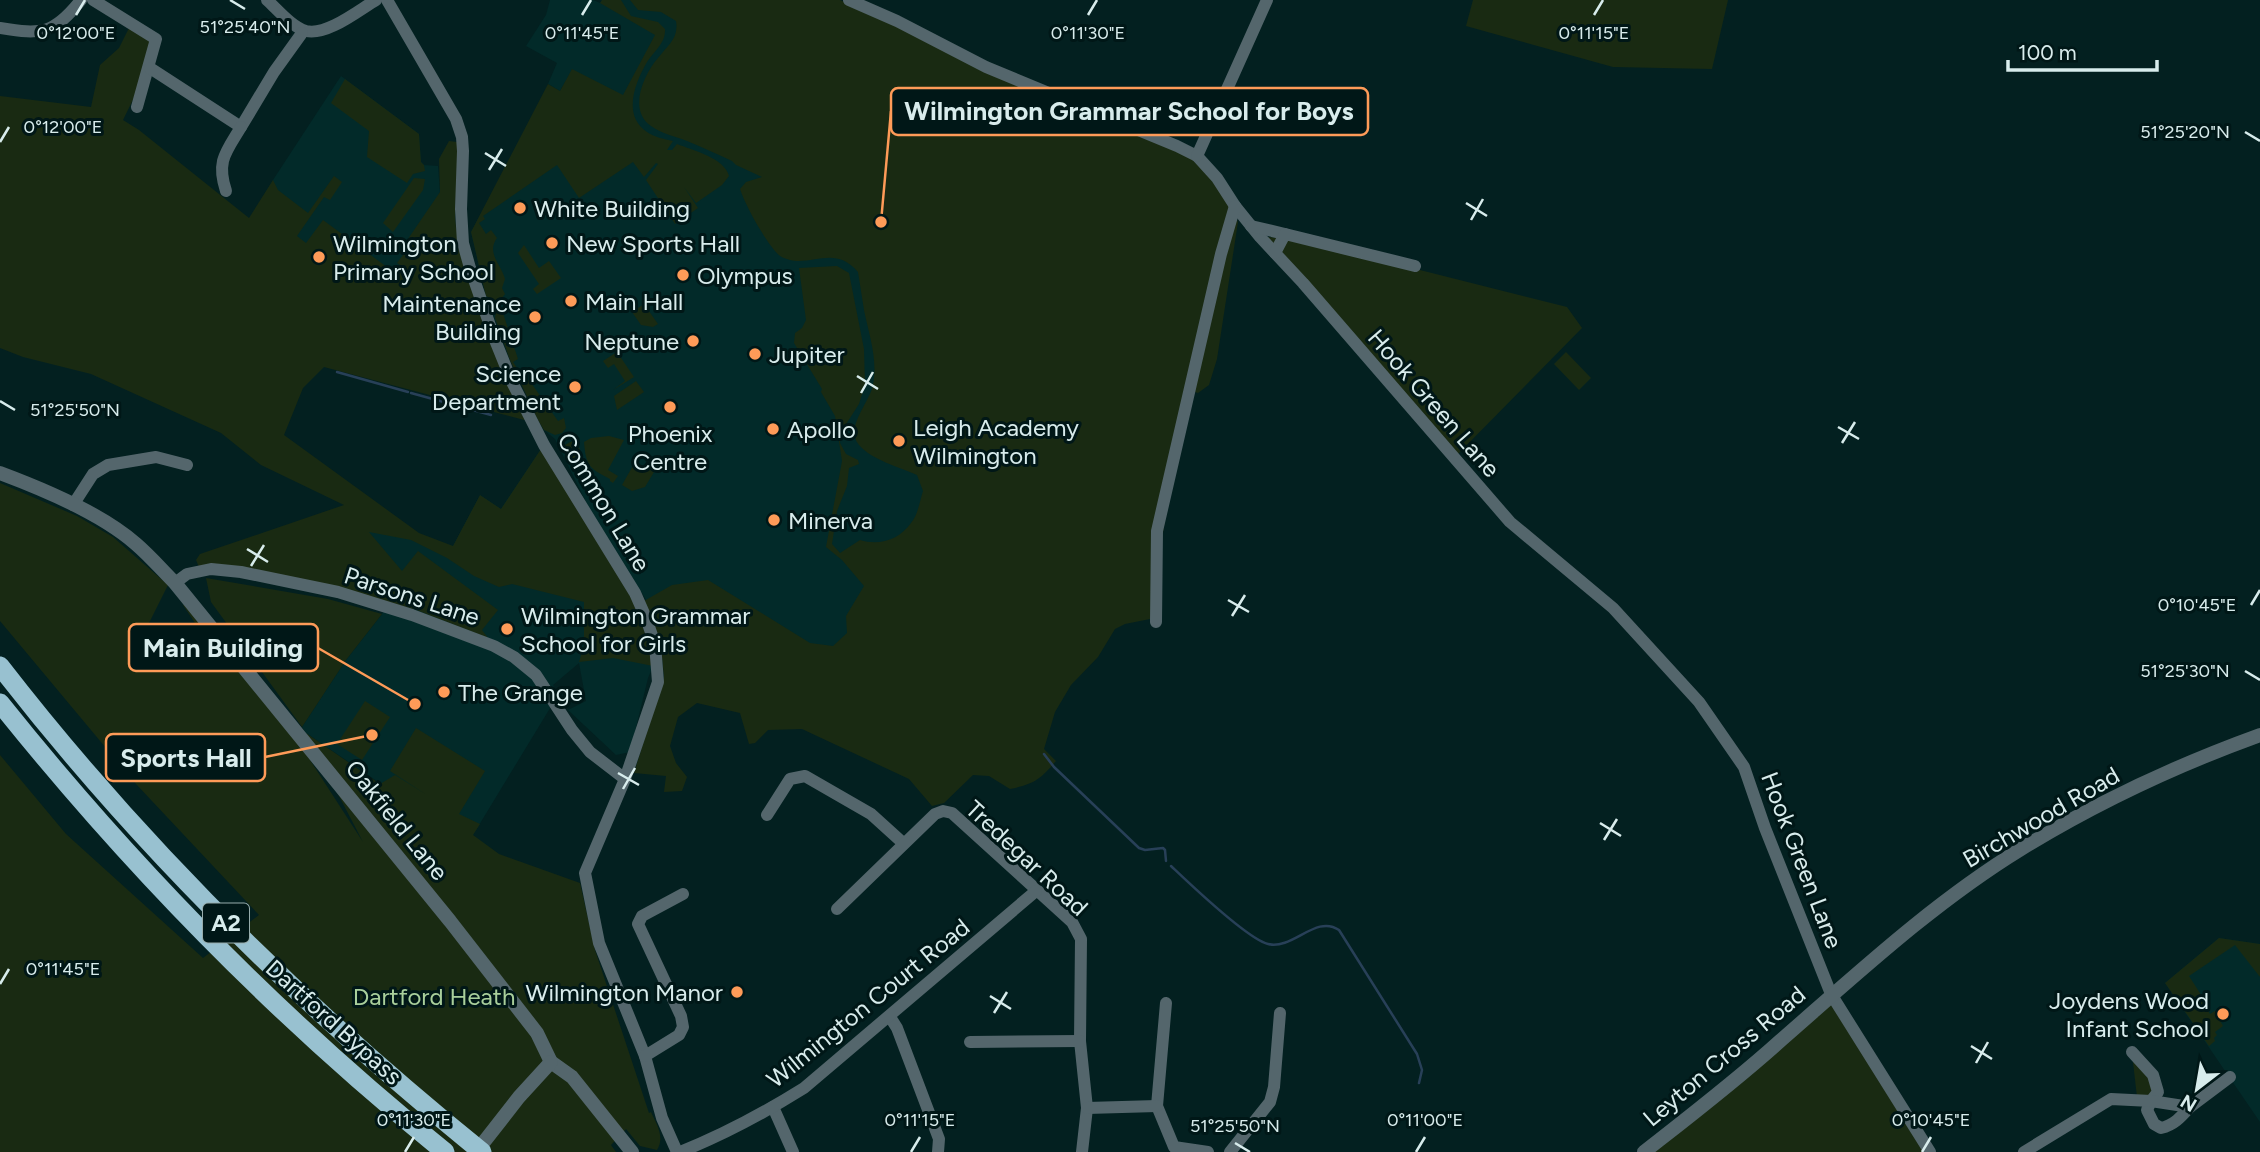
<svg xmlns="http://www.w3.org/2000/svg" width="2260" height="1152" font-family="Figtree,sans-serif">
  <rect width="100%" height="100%" fill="#032020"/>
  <g fill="#022a29">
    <polygon points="550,0 593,0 600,3 602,0 830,0 1074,644 663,654 655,620 645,598 589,508 555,439 544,430 510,360 486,296 471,232 508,163 573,150 573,69 560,91 548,84 557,63 526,46 546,15"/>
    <polygon points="341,76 419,134 421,162 424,165 438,166 440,192 395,285 176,340 273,180"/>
    <polygon points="543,446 653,666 648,678 630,752 616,755 568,710 586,701 579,663 553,685 558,695 473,835 381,784 306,733 302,727 346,660 382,614 392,596 368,531 453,546 480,495 501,509"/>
    <polygon points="2219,938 2260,944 2260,1122 2165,983"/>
  </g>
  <g fill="#192a12">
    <path d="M602,0H621L631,16L658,22L665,29C666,43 654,51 647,62C635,83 622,115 647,132C654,137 664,139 673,141L667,150H672L677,144C692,150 725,158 729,176L722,185L696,203L684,187L698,208L675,224L646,180L658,164L656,163L644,177L633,162L579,198L557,165L483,216L485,219L479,223L486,234L491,230L497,238C486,253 501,264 505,279L502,288L505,294L502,298L494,301L486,296L471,232L548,84L560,91L572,69L623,95L655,35L600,3Z"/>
    <path d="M630,0H840L1181,151C1207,168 1224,194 1238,222L1217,359L1209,385L1198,393L1189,390L1180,421L1150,619L1125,624L1115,629L1098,657L1071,685L1055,712L1044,749L1056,761C1040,780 1034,784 1010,789L989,776L973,775L944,803L932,806L909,779L802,729L768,730L755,743L749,744L740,713L697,703L678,717L670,746L676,763L687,777L682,791L664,792L666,776L634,773L664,677L662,657L644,601L672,585L708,580L810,643L833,646L847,633L846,616L864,586L842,560L826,547L842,461L835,416L821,392L822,389L794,343L795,333L802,328L806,320L799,268L837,266L849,273L864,349L865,385L859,404L841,432L840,443L846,454L858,460L859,464L849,468L847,486L837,511L832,544L840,553L860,540C879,546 899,540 911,523C918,515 920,500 923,491L917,475C899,467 872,460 859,445C844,428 870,402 873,385C878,359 869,335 864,310C862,297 860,285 858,272C837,248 819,262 796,261C792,261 783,258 780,256C767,245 745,205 740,189L746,182L762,177L736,165L732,161C717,154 702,147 687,141C675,136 662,134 651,126C628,111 643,75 658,58C668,45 679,38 676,21L661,12L638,10Z"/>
    <polygon points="1473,0 1728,0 1712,69 1613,67 1466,26"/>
    <polygon points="131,24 156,39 149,67 123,120 139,130 249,218 273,180 278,190 308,213 334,176 342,182 330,200 324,197 297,236 306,243 323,220 395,273 400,265 397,263 403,255 399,252 440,192 439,159 449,141 457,142 458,152 455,216 456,228 532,422 324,367 303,388 284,435 419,533 453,546 480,495 501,509 543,446 628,589 649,643 653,666 613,658 579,662 584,645 584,602 512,584 499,587 474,576 447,558 411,540 369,532 402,571 418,551 498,610 482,630 488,638 414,609 338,591 199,567 196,560 200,554 344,505 261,465 221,433 91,374 23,357 0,348 0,96 91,107 100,65 119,48"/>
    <polygon points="345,79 419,134 421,162 424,165 425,171 413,174 407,183 367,157 369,131 331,103"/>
    <polygon points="414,178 425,179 423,190 393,232 383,223"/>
    <polygon points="1261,237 1293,238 1567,307 1582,328 1454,458"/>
    <polygon points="524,245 539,268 549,261 561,278 537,294 533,289 539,284 518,253"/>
    <polygon points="644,304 658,324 653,327 641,325 632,312"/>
    <polygon points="501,307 518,359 513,362 526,381 529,380 558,421 564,418 566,428 562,433 555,435 544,430 538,420 510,360 495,318 496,310"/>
    <polygon points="617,352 634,377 613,390 625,381 614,364 608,368 603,361"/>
    <polygon points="1566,352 1591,378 1579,390 1554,364"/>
    <polygon points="636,381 644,392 617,410 614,396"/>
    <path d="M609,436L624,440L608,470L618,476L613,483L610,481V479C589,468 586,466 584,442L591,438Z"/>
    <polygon points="576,439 580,450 580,466 574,468 563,446"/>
    <polygon points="635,462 654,472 645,487 632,491 622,485"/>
    <path d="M0,483L77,516L113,537L168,585L149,623L184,666L209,644L183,605H185L299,743L363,842L306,733L380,784L395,775L427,795L390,771L416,728L485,771L459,814L480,824L473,835L499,854L580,883L595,950L649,1113L651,1112C657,1125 665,1137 657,1150L640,1146L626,1129L611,1145L616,1152H0V755L66,834L203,958L259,915L136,784L0,621Z"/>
    <polygon points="206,578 328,599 382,614 346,660 302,727 211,602"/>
    <polygon points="365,701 390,717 362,760 337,744"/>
    <polygon points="2219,938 2260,944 2260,977 2235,945 2189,976 2205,1001 2204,1004 2210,1014 2215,1011 2223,1026 2215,1032 2217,1035 2214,1038 2215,1041 2209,1046 2165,983"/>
    <polygon points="1831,995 1928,1152 1646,1152"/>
    <polygon points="2136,1061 2150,1075 2155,1090 2149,1095 2137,1097 2133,1062"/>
  </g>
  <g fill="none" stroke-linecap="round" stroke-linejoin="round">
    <g stroke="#284058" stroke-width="2.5">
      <polyline points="337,372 408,392"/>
      <polyline points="411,393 491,415"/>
      <polyline points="1044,754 1054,767 1139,848 1145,850 1163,848 1165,850 1166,861"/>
      <path d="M1171,866C1189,883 1247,939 1268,944C1293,950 1316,914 1339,930L1417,1054L1422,1070L1419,1083"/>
    </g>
    <g stroke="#54666c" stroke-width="12">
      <polyline points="93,0 156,39 137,107"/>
      <path d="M267,0C278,10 292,27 306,31C327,36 359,10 376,0"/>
      <polyline points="387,0 456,119 462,137 463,151 461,209 463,243 470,268 495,340 512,382 544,445 635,593 646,618 655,644 658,682 625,779 585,873 599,943 645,1056 662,1118 677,1152"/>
      <polyline points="849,0 897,21 986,67 1177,146 1197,156 1217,178 1235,206 1260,237 1303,283 1510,522 1613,608 1699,702 1744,767 1765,828 1831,994 1930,1152"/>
      <path d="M0,28C42,35 54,34 81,0"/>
      <polyline points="150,68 241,127 274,72 302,33"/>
      <polyline points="1197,156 1267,0"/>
      <path d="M226,191C216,161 226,152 241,127"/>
      <polyline points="1251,226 1285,234"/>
      <polyline points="1275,253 1285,234 1415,266"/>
      <polyline points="73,505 93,474 108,465 156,457 187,465"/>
      <polyline points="175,583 187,574 211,569 241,572 338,592 412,615 494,646 514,657 536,675 572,730 590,752 625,779"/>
      <polyline points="1156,622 1157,531 1221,254 1235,206"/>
      <polyline points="767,815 790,779 805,776 871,814 903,843"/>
      <polyline points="837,909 935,814 943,811 952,813 1072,922 1081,939 1080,1041 1087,1108 1082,1152"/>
      <polyline points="1166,1003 1157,1106 1174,1147 1208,1152"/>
      <polyline points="890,1017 897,1028 939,1139 938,1152"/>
      <polyline points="970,1042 1080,1041"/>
      <path d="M2132,1052L2153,1075L2158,1092L2151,1101L2147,1110L2154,1124L2161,1128C2174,1125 2181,1117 2190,1107"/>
      <polyline points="645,1056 679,1035 683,1027 681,1016 638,924 642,916 683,894"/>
      <polyline points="773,1107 793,1152"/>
      <polyline points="1087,1108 1157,1106"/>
      <path d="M680,1152C723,1135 764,1113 804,1088L1036,891"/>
      <polyline points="1230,1152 1270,1102 1274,1087 1280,1013"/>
      <polyline points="2024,1152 2111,1099 2151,1101 2190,1107 2230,1077"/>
    </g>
    <g stroke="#54666c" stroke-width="14">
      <path d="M0,473C43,489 101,513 136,544C150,556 162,570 175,583L450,921L537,1033L551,1062L572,1077L632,1152"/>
      <polyline points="476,1152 519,1097 551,1062"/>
      <path d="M1644,1152C1690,1116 1737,1080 1780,1041C1857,974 1933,903 2021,849C2096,803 2177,765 2260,735"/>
    </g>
    <g stroke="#98c1d0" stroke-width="19">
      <path d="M0,666C140,847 304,1008 482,1152"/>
      <path d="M0,703C132,868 280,1019 445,1152"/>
    </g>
  </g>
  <path fill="none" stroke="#d8ecec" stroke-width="2.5" d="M230,0L245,9M76,15L85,0M582,15L591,0M1088,15L1097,0M1594,15L1603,0M2245,132L2260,141M0,142L9,127M485,153L506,166M489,170L502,149M1466,203L1487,216M1471,220L1483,199M857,376L878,389M861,393L873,372M0,401L15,410M1838,427L1859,439M1842,443L1855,422M247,549L268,562M251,566L264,545M1228,600L1249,612M2251,605L2260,590M1232,616L1245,595M2245,671L2260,680M618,773L639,785M623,789L635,768M1600,823L1621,836M1604,840L1617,819M0,984L9,969M990,996L1011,1009M994,1013L1007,992M1971,1046L1992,1059M1976,1063L1988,1042M1235,1143L1250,1152M405,1152L414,1137M911,1152L920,1137M1416,1152L1425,1137M1922,1152L1931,1137"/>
  <g fill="#fe9b58" stroke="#001717" stroke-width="2.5">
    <circle cx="520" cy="208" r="7"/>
    <circle cx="552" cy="243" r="7"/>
    <circle cx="319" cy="257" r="7"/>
    <circle cx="683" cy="275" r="7"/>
    <circle cx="571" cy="301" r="7"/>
    <circle cx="535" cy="317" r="7"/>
    <circle cx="693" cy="341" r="7"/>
    <circle cx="755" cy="354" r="7"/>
    <circle cx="575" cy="387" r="7"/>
    <circle cx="670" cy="407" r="7"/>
    <circle cx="773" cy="429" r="7"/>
    <circle cx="899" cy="441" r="7"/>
    <circle cx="774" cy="520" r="7"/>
    <circle cx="507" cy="629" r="7"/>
    <circle cx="444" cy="692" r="7"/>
    <circle cx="737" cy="992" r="7"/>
    <circle cx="2223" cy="1014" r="7"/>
  </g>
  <g text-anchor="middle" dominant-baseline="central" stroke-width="6" stroke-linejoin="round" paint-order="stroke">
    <rect fill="#001717" stroke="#97acac" stroke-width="2" x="203" y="903.5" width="46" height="39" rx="5"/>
    <g font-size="23" font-weight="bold" fill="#d8ecec">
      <text x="226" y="923">A2</text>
    </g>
    <g font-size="24" fill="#d8ecec" stroke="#001717" text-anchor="start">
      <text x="534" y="208">White Building</text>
      <text x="333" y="243">Wilmington<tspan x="333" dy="28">Primary School</tspan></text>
      <text x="566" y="243">New Sports Hall</text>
      <text x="697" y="275">Olympus</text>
      <text x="585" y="301">Main Hall</text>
      <text x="521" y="303" text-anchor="end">Maintenance<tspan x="521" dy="28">Building</tspan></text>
      <text x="679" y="341" text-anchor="end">Neptune</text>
      <text x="769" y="354">Jupiter</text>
      <text x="561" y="373" text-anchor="end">Science<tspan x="561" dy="28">Department</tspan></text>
      <text x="913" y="427">Leigh Academy<tspan x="913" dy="28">Wilmington</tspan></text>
      <text x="787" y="429">Apollo</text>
      <text x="670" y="433" text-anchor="middle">Phoenix<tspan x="670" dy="28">Centre</tspan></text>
      <text x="788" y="520">Minerva</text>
      <text x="521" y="615">Wilmington Grammar<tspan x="521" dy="28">School for Girls</tspan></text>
      <text x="458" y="692">The Grange</text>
      <text x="723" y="992" text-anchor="end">Wilmington Manor</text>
      <text x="2209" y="1000" text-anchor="end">Joydens Wood<tspan x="2209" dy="28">Infant School</tspan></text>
    </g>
    <g font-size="24" fill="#d8ecec" stroke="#001717">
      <text transform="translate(1434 403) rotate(49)">Hook Green Lane</text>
      <text transform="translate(604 502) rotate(59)">Common Lane</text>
      <text transform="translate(412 596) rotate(18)">Parsons Lane</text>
      <text transform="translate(2041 817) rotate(-30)">Birchwood Road</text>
      <text transform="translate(397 820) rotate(51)">Oakfield Lane</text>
      <text transform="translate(1027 858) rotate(43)">Tredegar Road</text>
      <text transform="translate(1802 860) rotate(69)">Hook Green Lane</text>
      <text transform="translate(868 1003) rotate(-39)">Wilmington Court Road</text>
      <text transform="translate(334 1022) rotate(42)">Dartford Bypass</text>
      <text transform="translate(1724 1056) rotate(-40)">Leyton Cross Road</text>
    </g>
    <g font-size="24" fill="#a9cf9b" stroke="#001717">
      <text x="434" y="996">Dartford Heath</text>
    </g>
  </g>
  <g font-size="18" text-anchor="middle" fill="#d8ecec" stroke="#001717" stroke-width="6" stroke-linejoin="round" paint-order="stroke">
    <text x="245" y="33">51°25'40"N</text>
    <text x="1594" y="39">0°11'15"E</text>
    <text x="76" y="39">0°12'00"E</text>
    <text x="582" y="39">0°11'45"E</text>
    <text x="1088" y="39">0°11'30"E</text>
    <text x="63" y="133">0°12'00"E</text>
    <text x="2185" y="138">51°25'20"N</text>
    <text x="75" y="416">51°25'50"N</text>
    <text x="2197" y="611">0°10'45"E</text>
    <text x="2185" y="677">51°25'30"N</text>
    <text x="63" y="975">0°11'45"E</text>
    <text x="414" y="1126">0°11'30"E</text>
    <text x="920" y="1126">0°11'15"E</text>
    <text x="1425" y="1126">0°11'00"E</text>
    <text x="1931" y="1126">0°10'45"E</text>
    <text x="1235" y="1132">51°25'50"N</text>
  </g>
  <path fill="none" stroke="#fe9b58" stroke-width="2.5" d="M881 222L891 111M415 704L318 648M372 735L265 757"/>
  <g fill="#fe9b58" stroke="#001717" stroke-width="2.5">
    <circle cx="881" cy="222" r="7"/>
    <circle cx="415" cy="704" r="7"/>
    <circle cx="372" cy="735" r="7"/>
  </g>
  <g fill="#001717" stroke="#fe9b58" stroke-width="2.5">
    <rect x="891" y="88" width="477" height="47" rx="7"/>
    <rect x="129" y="624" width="189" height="47" rx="7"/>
    <rect x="106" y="734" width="159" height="47" rx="7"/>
  </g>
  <g font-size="26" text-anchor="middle" font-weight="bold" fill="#d8ecec">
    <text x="1129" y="120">Wilmington Grammar School for Boys</text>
    <text x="223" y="657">Main Building</text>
    <text x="186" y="767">Sports Hall</text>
  </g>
  <g transform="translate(2197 1089) rotate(211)" stroke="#001717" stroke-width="5" paint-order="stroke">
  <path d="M0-5L12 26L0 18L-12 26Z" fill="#d8ecec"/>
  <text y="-10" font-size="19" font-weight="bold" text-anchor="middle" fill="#d8ecec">N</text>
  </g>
  <path d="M2008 60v10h149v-10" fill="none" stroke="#d8ecec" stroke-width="3.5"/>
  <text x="2018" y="60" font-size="21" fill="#d8ecec" stroke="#001717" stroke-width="5" paint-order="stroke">100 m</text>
</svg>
